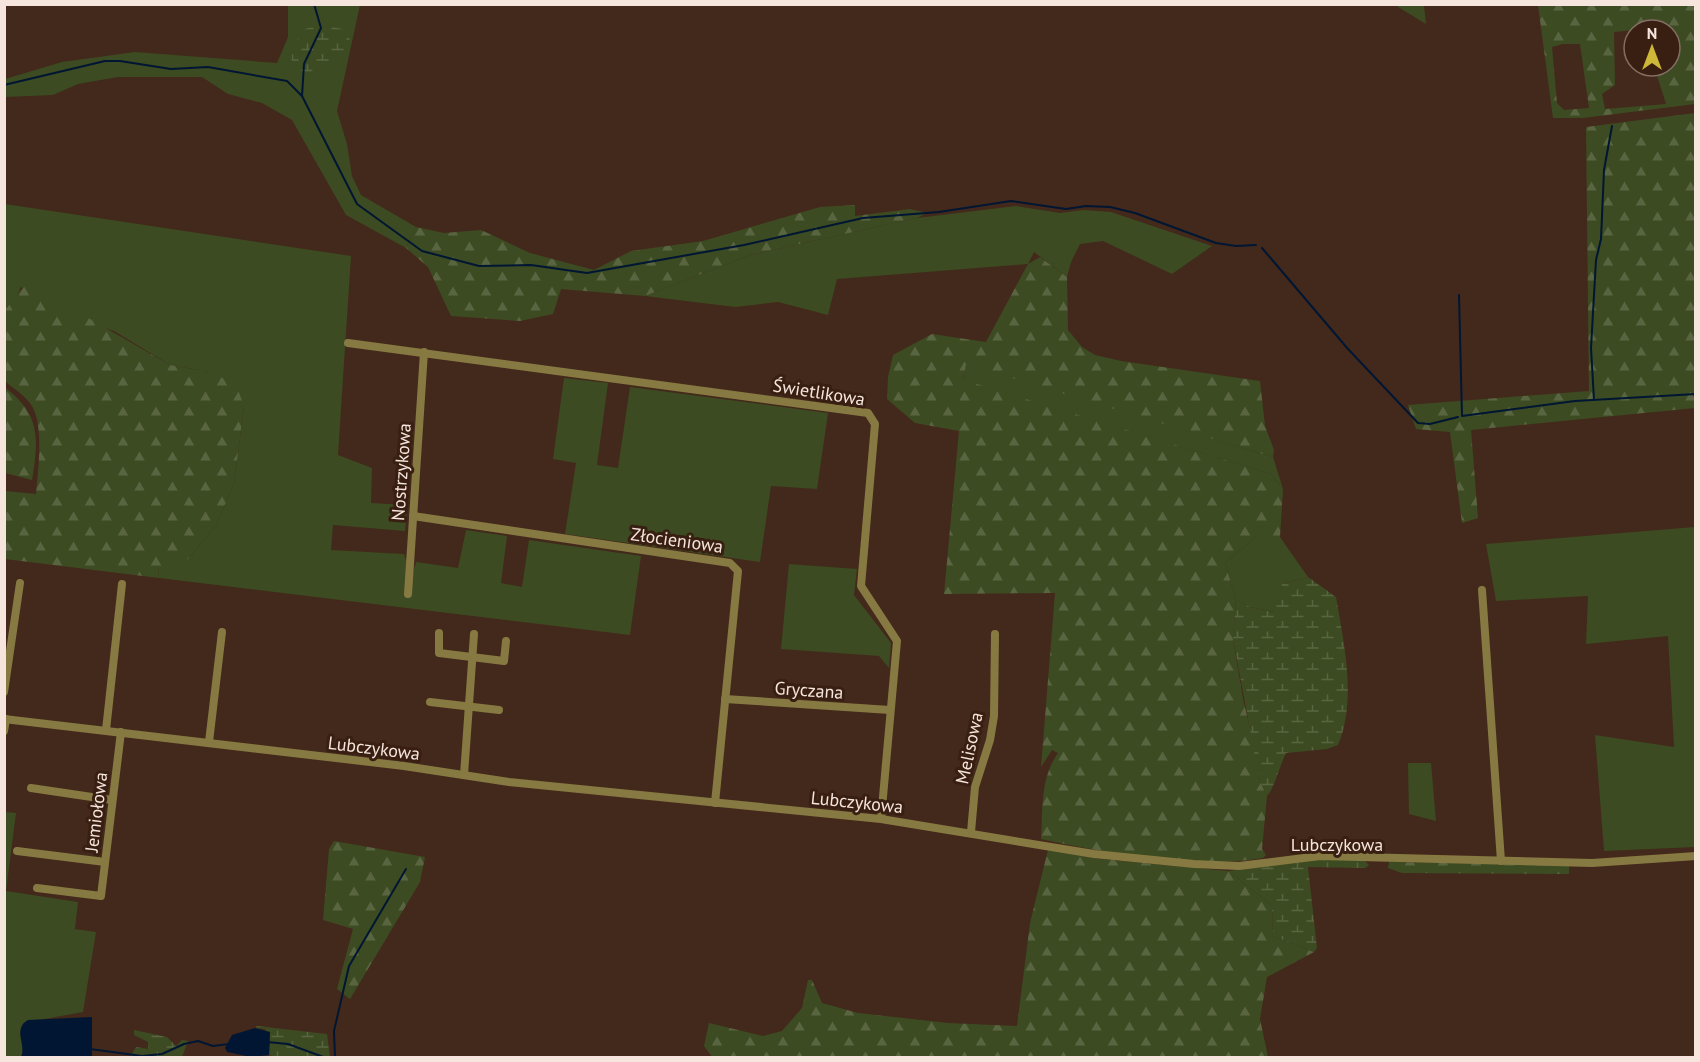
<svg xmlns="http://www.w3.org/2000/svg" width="1700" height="1062" font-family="'PT Sans',sans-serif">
  <defs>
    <pattern id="forest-firs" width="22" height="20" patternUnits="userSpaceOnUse" patternTransform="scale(1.5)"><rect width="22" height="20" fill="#3c4b21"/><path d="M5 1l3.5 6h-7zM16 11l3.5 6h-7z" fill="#596541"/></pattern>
    <pattern id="wetland-marsh" width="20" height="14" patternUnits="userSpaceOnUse" patternTransform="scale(1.5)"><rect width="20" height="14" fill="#3c4b21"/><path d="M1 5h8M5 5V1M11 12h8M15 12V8" fill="none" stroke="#596541"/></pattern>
  </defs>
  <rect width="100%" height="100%" fill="#43291b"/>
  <g fill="#3c4b21">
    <polygon points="288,5 360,5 337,111 347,144 352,176 361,195 416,227 406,248 346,215 292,120 262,103 228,94 202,77 118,77 78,84 53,95 5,97 5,79 62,62 135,52 277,63 288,37"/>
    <polygon points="1398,5 1424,5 1426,24 1398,7"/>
    <polygon points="5,204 351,256 338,455 372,468 371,503 407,505 405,531 333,525 331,550 404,554 412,576 416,562 458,568 466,530 507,536 501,583 522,587 529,540 641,556 630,635 159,578 158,568 184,564 216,525 234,484 244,406 210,372 170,365 114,331 61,312 21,287 15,300 5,310"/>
    <polygon points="1016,206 1060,213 1083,210 1111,212 1212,246 1172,274 1103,241 1080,244 1071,262 1067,277 1034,252 1028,264 837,279 828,315 778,302 735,307 645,296 750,255 917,218"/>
    <polygon points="966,363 1273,457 1283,489 1271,474 964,381"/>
    <polygon points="564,378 608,383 597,465 618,468 630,387 828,413 817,489 771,486 760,562 565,534 576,463 553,459"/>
    <polygon points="1695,527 1695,847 1604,851 1595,735 1674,747 1668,636 1586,644 1588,596 1496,601 1486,544"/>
    <polygon points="1256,537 1280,537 1308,577 1282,584 1274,612 1250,607 1236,600 1225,563"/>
    <polygon points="789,564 857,569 854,595 891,643 889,668 879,656 781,649"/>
    <polygon points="1408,763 1431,763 1436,821 1409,814"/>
    <path d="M4,812L16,813L6,891L78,902L75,929L96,932L83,1012L23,1023C20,1035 26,1047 21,1057H5Z"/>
  </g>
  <g fill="url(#forest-firs)" fill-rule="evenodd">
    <path d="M1538,5H1695V104L1583,118H1553ZM1634,30H1670V66H1654L1666,104L1605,109L1602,94L1615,85L1614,32ZM1563,44H1580L1589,108L1564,110L1557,103L1552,47Z"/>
    <polygon points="1695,113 1695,408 1471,430 1478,518 1462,523 1450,432 1416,429 1408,405 1589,391 1586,127"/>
    <polygon points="855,205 855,216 910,209 927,213 917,218 750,255 645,296 561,289 553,314 520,321 451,316 428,267 406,248 416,227 444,233 481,230 530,253 594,270 631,251 703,241 820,207"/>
    <path d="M1040,257L1067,277L1068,330L1082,347L1095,355L1121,361L1260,381L1265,426L1274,450L1273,457L966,364L964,380L1271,474L1283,489L1280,537H1256L1225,563L1236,600L1233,638L1243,699L1255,750L1259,779L1267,796L1262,849L1266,855L1263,858C1201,870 1103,853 1041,839C1043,810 1040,778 1058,753L1052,750L1041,767L1055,593L944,594L959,431L915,423L887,399L888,377L893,355L932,334L986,342L1028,264Z"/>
    <path d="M33,281L45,284L61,312H78L170,365L210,372L229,381L238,390L244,406L234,484L216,525L184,564L171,569H158L159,578L5,559V491L36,494C38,471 44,426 32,406C26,396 14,389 5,381V310C15,299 19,288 33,281Z"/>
    <path d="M4,387C40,413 39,438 32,480L5,473Z"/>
    <polygon points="334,841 425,857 420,882 350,999 337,989 353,929 323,920 329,849"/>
    <polygon points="1048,850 1101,859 1229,871 1272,906 1273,936 1314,952 1267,977 1260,1019 1268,1057 713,1058 704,1046 709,1023 763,1036 782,1031 802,1008 808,980 812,980 822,1003 858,1013 948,1023 1017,1026 1030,923"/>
    <polygon points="1389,862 1569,865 1569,874 1402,873 1388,868"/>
  </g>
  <g fill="url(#wetland-marsh)">
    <path d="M329,26L346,30L351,35C346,52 339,58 324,67L321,63L315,65L306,83H302C285,62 292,53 302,30L312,27L318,30Z"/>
    <path d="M1308,577L1336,597C1344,644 1357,700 1338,745L1327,749L1286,753C1280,765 1274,789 1267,796L1259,779L1233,638L1236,600L1250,607L1273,612L1282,584Z"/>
    <polygon points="1321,858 1365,861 1369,865 1365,868 1308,867 1317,948 1314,952 1273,936 1272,906 1229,871"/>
    <polygon points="257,1026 327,1034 330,1057 275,1057 269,1055 270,1042 265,1029 255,1028"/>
    <polygon points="134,1030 167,1037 176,1046 182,1040 188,1041 182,1057 130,1057 136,1047 148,1049 148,1042 134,1035"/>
  </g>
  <g fill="#001633">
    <path d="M92,1017V1057H21C27,1045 12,1029 28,1020Z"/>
    <polygon points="255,1028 270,1032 269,1055 251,1057 227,1052 225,1048 232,1035"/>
  </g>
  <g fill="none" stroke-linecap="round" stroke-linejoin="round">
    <g stroke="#001633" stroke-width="2">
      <polyline points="314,4 321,28 304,64 302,96 357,204 422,251 479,266 531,265 587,273 744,245 863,218 939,212 1011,201 1066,209 1086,206 1110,207 1135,213 1216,243 1236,246 1256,245"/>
      <polyline points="4,85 105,61 120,61 171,69 208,67 287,81 302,96"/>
      <polyline points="1262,248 1348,349 1418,423 1430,424 1458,417"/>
      <polyline points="1459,295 1462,416 1575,401 1696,394"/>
      <polyline points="1594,400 1591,348 1596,260 1601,239 1604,170 1612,126"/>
      <polyline points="267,1042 288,1044 326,1058"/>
      <polyline points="90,1049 142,1056 162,1054 184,1044 198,1041 213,1046 229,1044"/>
      <polyline points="335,1058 334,1031 349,966 406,869"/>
    </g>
    <g stroke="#877942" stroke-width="8">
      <polyline points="348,343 868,413 875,424 861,586 897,641 881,819"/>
      <polyline points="413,516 730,563 738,571 715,803"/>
      <polyline points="1482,590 1501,861"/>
      <polyline points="408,594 424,352"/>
      <polyline points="439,633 439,653 504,661 506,641"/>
      <polyline points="4,692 20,583"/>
      <polyline points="725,699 890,710"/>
      <polyline points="430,702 499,710"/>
      <polyline points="4,719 404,766 509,782 881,819 1094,854 1194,864 1239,866 1320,856 1592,863 1696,856"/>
      <polyline points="106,730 122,584"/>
      <polyline points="4,731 6,719"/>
      <polyline points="209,742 222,632"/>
      <polyline points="464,775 474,634"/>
      <polyline points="31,788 112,800"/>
      <polyline points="971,832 975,787 990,740 994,716 995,634"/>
      <polyline points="17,851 105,862"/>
      <polyline points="37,888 101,896 121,732"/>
    </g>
  </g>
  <g text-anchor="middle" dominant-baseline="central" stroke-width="6" stroke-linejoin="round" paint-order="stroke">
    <g font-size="18" fill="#f6e5dc" stroke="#381f12">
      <text transform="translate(819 392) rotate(9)">Świetlikowa</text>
      <text transform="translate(401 472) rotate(-86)">Nostrzykowa</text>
      <text transform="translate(677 540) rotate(8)">Złocieniowa</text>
      <text transform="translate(809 690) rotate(4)">Gryczana</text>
      <text transform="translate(374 748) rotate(7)">Lubczykowa</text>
      <text transform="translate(969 748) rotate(-78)">Melisowa</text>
      <text transform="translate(857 802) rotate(6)">Lubczykowa</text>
      <text transform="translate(96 812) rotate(-83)">Jemiołowa</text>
      <text x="1337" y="844">Lubczykowa</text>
    </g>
  </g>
  <rect width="1700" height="1062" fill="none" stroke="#f6e5dc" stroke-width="12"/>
  <g transform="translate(1652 48)"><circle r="28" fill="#381f12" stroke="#846e63" stroke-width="1.5"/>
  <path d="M0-4.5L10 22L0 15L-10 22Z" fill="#ceb837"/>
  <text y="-9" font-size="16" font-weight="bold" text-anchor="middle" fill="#f6e5dc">N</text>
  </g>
</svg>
